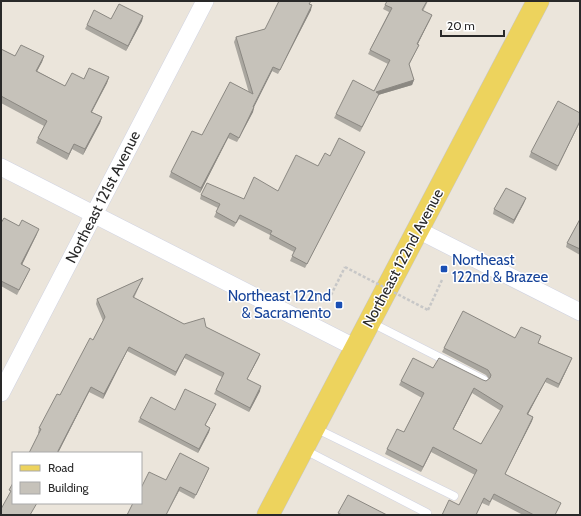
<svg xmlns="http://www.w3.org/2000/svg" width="581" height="516" font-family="Cabin,sans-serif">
  <rect width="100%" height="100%" fill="#ebe5db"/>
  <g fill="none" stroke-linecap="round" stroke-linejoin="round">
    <g stroke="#d0d3e2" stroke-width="9">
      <g id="service">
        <polyline points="370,322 484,380"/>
        <polyline points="315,428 454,496"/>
        <polyline points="303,449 427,513"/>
      </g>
    </g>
    <g stroke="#d0d3e2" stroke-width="18">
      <g id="minor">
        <polyline points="1,167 356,348"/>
        <polyline points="418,230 580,312"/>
        <polyline points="1,393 205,1"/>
      </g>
    </g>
    <g stroke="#c7c7c7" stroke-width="23">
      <polyline id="primary" points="268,515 538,1"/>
    </g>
    <g stroke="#c7c7c7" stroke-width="2.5" stroke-dasharray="3 2" stroke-linecap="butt">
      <polyline points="331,295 345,267"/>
      <polyline points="428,310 442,280"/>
    </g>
    <use href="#service" stroke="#fff" stroke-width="8"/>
    <use href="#minor" stroke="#fff" stroke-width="17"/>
    <use href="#primary" stroke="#edd35d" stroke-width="22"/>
    <polyline stroke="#c7c7c7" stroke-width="2.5" stroke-dasharray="3 2" stroke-linecap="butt" points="345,267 428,310"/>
  </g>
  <g fill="#aaa7a0" fill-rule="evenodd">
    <polygon points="387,1 428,1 423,11 432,15 418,44 419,45 409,65 414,80 412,85 378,95 360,132 334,118 336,114 374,91 388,64 368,54 389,12 383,9"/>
    <polygon points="310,4 311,10 278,74 272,71 254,107 253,112 237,142 228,138 200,193 169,177 171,172 202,135 249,93 234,42 236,37 265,29"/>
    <polygon points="143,16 142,21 126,51 85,29 87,25"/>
    <polygon points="1,49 15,56 44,56 42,62 37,71 65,86 84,79 109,77 107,83 92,112 102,117 100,123 83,155 72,149 67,160 36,143 38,138 44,126 1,103"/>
    <polygon points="580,113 556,171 529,157 531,152"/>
    <polygon points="365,152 363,156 305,268 290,261 294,252 269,239 270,235 239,219 234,227 214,217 218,208 200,199 201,195 244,199 278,191 318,166 330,156"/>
    <polygon points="526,198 524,203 513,224 493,214 494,209"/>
    <polygon points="580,219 580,255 566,247 567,243"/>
    <polygon points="1,223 19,226 37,234 22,264 28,273 17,295 1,286"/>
    <polygon points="143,278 134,298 184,324 206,327 260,354 258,359 247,379 260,391 249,412 214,394 222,377 184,358 175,376 127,351 103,399 89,392 58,453 29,453 39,433 38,433 39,428 60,395 93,340 103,321 96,304 97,299"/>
    <path d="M515,338L539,343L572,358L558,388L545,382L528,414L533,417L532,421L505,474L559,507L555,515H523L492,499L489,506L482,503L459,505L475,475L431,452L421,472L385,454L387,449L404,432L422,398L399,385L401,381L433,368L486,381L489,379L486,375L442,352L444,348ZM472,393L501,411L481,444L453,430Z"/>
    <polygon points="216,404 214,409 205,425 210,428 209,432 198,453 138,422 140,418 175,410"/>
    <polygon points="209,468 207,473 194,499 179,491 166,480"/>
  </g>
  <g fill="#8b8882">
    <polygon points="312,5 311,10 278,74 280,70"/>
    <polygon points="432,15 430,20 415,49 417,44"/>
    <polygon points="143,16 142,21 126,51 128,46"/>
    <polygon points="44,56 42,62 34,77 36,71"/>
    <polygon points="273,67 272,71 252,111 253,107"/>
    <polygon points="109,77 107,83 89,117 91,112"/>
    <polygon points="414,80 412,85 378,95 360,132 376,92"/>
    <polygon points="254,107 253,112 237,142 239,138"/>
    <polygon points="102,117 100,123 83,155 85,149"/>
    <polygon points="580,121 580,122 556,171 558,166"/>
    <polygon points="230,133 228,138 200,193 201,188"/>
    <polygon points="74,144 72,149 67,160 69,154"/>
    <polygon points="526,198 524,203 513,224 514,220"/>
    <polygon points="39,229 37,234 20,269 21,264"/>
    <polygon points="129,347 103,399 104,394"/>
    <polygon points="186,354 175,376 176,372"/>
    <polygon points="260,354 258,359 245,383 247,379"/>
    <polygon points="572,358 570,363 558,388 559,384"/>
    <polygon points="547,378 545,382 526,418 527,414"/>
    <polygon points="261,386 260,391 249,412 250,408"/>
    <polygon points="91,387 89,392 58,453 57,453"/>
    <polygon points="474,388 472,393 451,434 453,429"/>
    <polygon points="216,404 214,409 203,429 205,425"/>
    <polygon points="533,417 532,421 503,478 505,474"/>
    <polygon points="210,428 209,432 198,453 199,449"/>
    <polygon points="433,447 431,452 421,472 423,467"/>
    <polygon points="180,487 179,491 166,515"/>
  </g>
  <g fill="#c6c2ba" stroke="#8b8882" fill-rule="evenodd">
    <polygon points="279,1 311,1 309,4 312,5 280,70 273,67 253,107 254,107 239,138 230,133 201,188 171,172 192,131 202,135 230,82 253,94 236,37 265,29"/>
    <polygon points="387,1 427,1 422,10 432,15 417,44 419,45 409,64 414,80 376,92 379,94 362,127 336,114 353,80 374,91 390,60 370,50 392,8 385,5"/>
    <polygon points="119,4 143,16 128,46 87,25 94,10 111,19"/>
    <polygon points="21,45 44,56 36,71 65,86 72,73 84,79 89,68 109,77 91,112 102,117 85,149 74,144 69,154 38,138 47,121 1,96 1,49 15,56"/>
    <polygon points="558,101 580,113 580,121 558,166 531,152"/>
    <polygon points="339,138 365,152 307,264 292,256 296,248 270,234 272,231 240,215 236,223 216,212 220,204 201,195 207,183 244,199 254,177 278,191 296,155 318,166 325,153 330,156"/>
    <polygon points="506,188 526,198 514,220 494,209"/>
    <polygon points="4,218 19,226 22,220 39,229 21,264 30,269 19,290 1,281 1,223"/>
    <polygon points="580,219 580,249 567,243"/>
    <polygon points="143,278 133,297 184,324 204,318 206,327 260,354 247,379 261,386 250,408 216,390 224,373 186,354 176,372 129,347 104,394 91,387 57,453 29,453 41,429 39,428 57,394 60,395 90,338 93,340 105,317 97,299"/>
    <path d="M463,311L515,338L521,327L541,336L538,343L572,358L559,384L547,378L527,414L533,417L505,474L561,503L555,515H534L494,494L490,502L484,498L476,515H442L449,500L459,505L477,470L433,447L423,467L387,449L397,429L404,432L424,393L401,381L413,358L433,368L439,358L483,380L486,381L490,378L491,375L488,370L444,348ZM474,388L503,406L481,444L453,429Z"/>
    <polygon points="185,389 216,404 205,425 210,428 199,449 140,418 151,397 175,410"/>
    <polygon points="180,453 209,468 196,495 180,487 166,515 127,515 133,503 141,503 141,488 149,472 166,480"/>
    <polygon points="13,483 13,503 37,503 30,515 1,515 1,509 11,491 9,490"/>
    <polygon points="348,495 387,515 342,515 338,513"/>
  </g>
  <g fill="#1a4fb4" stroke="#fff" stroke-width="1.5">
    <rect x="440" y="265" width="8" height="8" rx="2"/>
    <rect x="335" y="301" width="8" height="8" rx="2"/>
  </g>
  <g text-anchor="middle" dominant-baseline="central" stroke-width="3" stroke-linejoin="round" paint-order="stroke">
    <g font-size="15" fill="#292929" stroke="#fff">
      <text transform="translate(103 197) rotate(-63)">Northeast 121st Avenue</text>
      <text transform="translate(403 258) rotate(-62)">Northeast 122nd Avenue</text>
    </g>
    <g font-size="15" fill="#164399" stroke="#fff" text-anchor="start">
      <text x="452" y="260">Northeast<tspan x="452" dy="17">122nd &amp; Brazee</tspan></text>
      <text x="331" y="296" text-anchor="end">Northeast 122nd<tspan x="331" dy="17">&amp; Sacramento</tspan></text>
    </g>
  </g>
  <rect width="581" height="516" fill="none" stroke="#292929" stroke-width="4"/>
  <rect x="12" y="452" width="130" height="52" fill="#ffffff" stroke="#a9a9a9"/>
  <rect x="20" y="465" width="20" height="6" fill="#edd35d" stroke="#a9a9a9"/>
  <text x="48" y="472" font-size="12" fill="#292929">Road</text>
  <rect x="20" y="482" width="20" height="12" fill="#c6c2ba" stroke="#a9a9a9"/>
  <text x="48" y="492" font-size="12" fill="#292929">Building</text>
  <path d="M441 30v6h63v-6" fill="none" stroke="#292929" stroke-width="2"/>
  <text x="447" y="30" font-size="12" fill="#292929" stroke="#ffffff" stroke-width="3" paint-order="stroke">20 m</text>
</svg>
